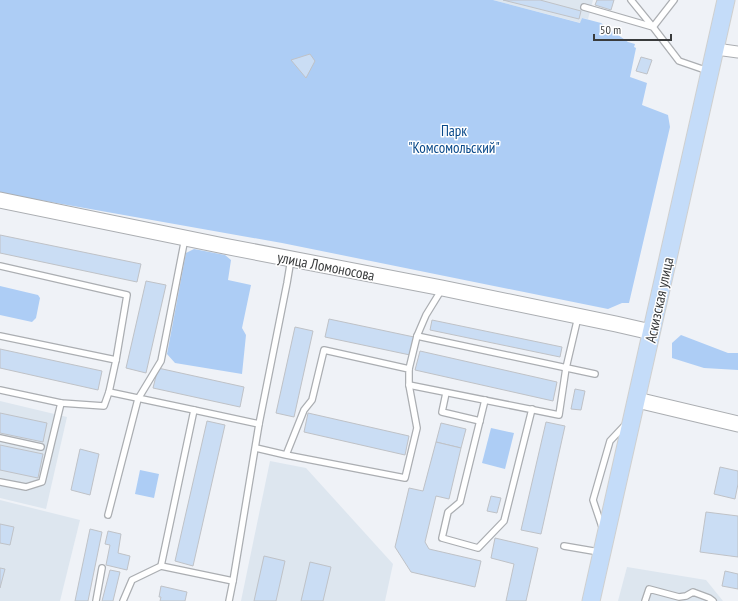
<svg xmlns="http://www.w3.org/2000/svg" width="738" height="601" font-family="'PT Sans Narrow',sans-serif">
  <rect width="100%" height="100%" fill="#eff2f7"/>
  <g fill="#dde6ef">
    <polygon points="493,0 593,0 588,19 582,18 581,23"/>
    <polygon points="0,401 67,417 46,509 0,498"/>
    <polygon points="270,461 306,468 393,564 385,601 241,601"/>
    <polygon points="0,500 80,520 60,601 0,601"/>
    <polygon points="627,567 706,580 723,601 618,601"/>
  </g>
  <g fill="#adcdf5">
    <polygon points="0,0 493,0 580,23 582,18 601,23 628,42 635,44 634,47 636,48 630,77 647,83 642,105 668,115 670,127 629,303 622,303 608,309 282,243 0,193"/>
    <polygon points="194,249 225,255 231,260 228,280 251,285 242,328 246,335 242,374 175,363 167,354 186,253"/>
    <polygon points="0,286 38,295 40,298 36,318 32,322 0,315"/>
    <polygon points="681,335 728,353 738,353 738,370 704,368 672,358 672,343"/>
    <polygon points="491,428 514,433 505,469 482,463"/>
    <polygon points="140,470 159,474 154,498 135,494"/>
  </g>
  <g fill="#caddf4" stroke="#bfc2c7">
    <polygon points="503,0 540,0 581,11 579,19"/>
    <polygon points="597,0 614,0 611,10 595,5"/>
    <polygon points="310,54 315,61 306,78 291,60"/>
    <polygon points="641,57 652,60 647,74 636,71"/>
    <polygon points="0,235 141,264 137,282 0,253"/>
    <polygon points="146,281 166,285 146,373 126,368"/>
    <polygon points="329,319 414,337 410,355 325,337"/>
    <polygon points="432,320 562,347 560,357 430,330"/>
    <polygon points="295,327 313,331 294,417 276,413"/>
    <polygon points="0,349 102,371 98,390 0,368"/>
    <polygon points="420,351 557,382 553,401 415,370"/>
    <polygon points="158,368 244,387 240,407 153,388"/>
    <polygon points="575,389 585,391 581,410 571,409"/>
    <polygon points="0,413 47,423 43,442 0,433"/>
    <polygon points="308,413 409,436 405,455 304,432"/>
    <polygon points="207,421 225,425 193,566 175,561"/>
    <polygon points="546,422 565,426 541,534 521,530"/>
    <polygon points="441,423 466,429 461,448 436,442"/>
    <polygon points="436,442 461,448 449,499 436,496 425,542 429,549 481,561 475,587 411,572 395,547 409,488 423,491"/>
    <polygon points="0,445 43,454 38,478 0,470"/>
    <polygon points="80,449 99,454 90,495 71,490"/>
    <polygon points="720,467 738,471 738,484 735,499 714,494"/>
    <polygon points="491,496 501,498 497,513 487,511"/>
    <polygon points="706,512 738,516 738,557 700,552"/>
    <polygon points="0,524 14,527 10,545 0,543"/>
    <polygon points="90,529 102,532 88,601 75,601"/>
    <polygon points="108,531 121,534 118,553 130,556 127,570 106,565 110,545 105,544"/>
    <polygon points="495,538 538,548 526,601 506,601 514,564 491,558"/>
    <polygon points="264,556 285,561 276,601 254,601"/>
    <polygon points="310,562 331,567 323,601 301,601"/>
    <polygon points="0,568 5,569 0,588"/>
    <polygon points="110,570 120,572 113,601 102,601"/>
    <polygon points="725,571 738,574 738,589 722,586"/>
    <polygon points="161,586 187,592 185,601 160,601 161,597 159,597"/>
  </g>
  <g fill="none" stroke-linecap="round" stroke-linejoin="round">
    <g stroke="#abaeb2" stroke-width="8">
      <g id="lane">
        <polyline points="631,0 653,27 674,0"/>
        <polyline points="584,7 653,27 679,61 708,71"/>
        <polyline points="0,266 127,295 116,360"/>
        <polyline points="0,336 116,360 109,392"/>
        <polyline points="417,336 595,374"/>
        <polyline points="409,369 417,336 426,315 442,289"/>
        <polyline points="409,385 559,415 566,368 578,317"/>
        <polyline points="0,390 61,403 104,406 109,392 194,410 161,566 132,580 123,601"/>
        <polyline points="446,393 442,412 480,421"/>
        <polyline points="485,400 460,502 448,512 442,538 478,548 504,521 532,409"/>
        <polyline points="194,410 259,424"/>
        <polyline points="0,438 41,447"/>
        <polyline points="256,448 286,455 304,410 312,400 324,350 409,369 409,385 417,428 405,478 286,455"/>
        <polyline points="0,482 26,487 42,482 61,403"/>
        <polyline points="108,515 138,399 161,361 185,238"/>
        <polyline points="602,527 593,500 610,441 626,424"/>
        <polyline points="564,546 599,552"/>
        <polyline points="161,566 233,581"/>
        <polyline points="96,601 102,568"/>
        <polyline points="229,601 233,581 259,424 287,283 291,259"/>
        <polyline points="645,601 649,589 679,597 686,596 693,592 709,598 713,601"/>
      </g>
    </g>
    <g stroke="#abaeb2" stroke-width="13">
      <polyline id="street" points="716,49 738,52"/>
    </g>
    <g stroke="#abaeb2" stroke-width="17">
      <g id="secondary">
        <polyline points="0,200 224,246 442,288 616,324 651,332"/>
        <polyline points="637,400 738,424"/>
      </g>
    </g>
    <g stroke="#cfd0d0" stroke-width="19">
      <polyline id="primary" points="591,601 726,0"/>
    </g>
    <use href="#lane" stroke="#fff" stroke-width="5.5"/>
    <use href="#street" stroke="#fff" stroke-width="11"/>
    <use href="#secondary" stroke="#fff" stroke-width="15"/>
    <use href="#primary" stroke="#c4dcf9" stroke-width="17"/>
  </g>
  <g text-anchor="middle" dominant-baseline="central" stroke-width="3" stroke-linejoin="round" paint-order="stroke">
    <g font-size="15" fill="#09498a" stroke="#fff">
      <text x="454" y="130">Парк<tspan x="454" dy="17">"Комсомольский"</tspan></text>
    </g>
    <g font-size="15" fill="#393b3c" stroke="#fff">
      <text transform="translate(326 266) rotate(11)">улица Ломоносова</text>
      <text transform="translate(659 300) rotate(-78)">Аскизская улица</text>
    </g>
  </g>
  <path d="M594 34v6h77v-6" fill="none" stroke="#393b3c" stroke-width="2"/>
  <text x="600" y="34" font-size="12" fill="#393b3c" stroke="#ffffff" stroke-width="3" paint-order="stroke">50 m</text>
</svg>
